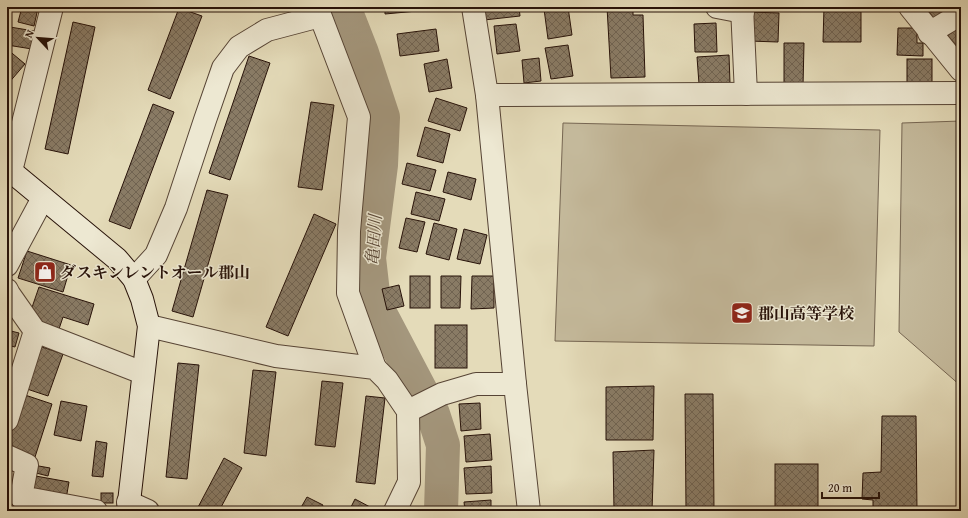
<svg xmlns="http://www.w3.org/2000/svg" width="968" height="518" font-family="'Gentium Book Plus','Noto Serif JP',serif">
  <defs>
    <pattern id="building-cross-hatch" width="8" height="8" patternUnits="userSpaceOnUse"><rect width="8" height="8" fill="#897b65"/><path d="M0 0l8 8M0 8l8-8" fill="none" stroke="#706351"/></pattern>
  </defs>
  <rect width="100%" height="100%" fill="#e4dbb9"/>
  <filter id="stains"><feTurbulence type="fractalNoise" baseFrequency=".005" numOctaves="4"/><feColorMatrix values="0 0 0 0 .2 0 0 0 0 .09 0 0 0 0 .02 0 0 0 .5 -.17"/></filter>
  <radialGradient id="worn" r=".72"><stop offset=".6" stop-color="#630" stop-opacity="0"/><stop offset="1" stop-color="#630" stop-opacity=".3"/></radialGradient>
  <g fill="#c4b99b" stroke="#766652">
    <polygon points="961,121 961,386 899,332 902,123"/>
    <polygon points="563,123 880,130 874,346 555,341"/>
  </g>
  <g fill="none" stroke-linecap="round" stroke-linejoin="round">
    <polyline stroke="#a4977d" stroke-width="34" points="344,7 362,53 383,117 381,165 369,258 374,302 433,414 443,445 441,511"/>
  </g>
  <g fill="url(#building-cross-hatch)" stroke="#271209">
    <polygon points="22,7 38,8 34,26 18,22"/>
    <polygon points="385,7 417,7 417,11 385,14"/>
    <polygon points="483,7 519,7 520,16 484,20"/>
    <polygon points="555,7 568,7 572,35 548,39 544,9"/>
    <polygon points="607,7 633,7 633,15 643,15 645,77 611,78"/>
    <polygon points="824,7 861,7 861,42 823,42"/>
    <polygon points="926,7 957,7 936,22"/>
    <polygon points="179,8 202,16 170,99 148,90"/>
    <polygon points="750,12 779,13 778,42 749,41"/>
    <polygon points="73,22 95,27 68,154 45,149"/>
    <polygon points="716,23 717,52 695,52 694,24"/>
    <polygon points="516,24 520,51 497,54 494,26"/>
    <polygon points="961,26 961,56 947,36"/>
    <polygon points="10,27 34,31 32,49 7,45"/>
    <polygon points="898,28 917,28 917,43 923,43 923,56 897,55"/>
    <polygon points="436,29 439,51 400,56 397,34"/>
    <polygon points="784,43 804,43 803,86 784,86"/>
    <polygon points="568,45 573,76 551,79 545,48"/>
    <polygon points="7,49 25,64 7,85"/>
    <polygon points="729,55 730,83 699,84 697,57"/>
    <polygon points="249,56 270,63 230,180 209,173"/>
    <polygon points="539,58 541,81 524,83 522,60"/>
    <polygon points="447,59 452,88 429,92 424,64"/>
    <rect x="907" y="59" width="25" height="26"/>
    <polygon points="436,98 467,108 460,131 428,121"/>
    <polygon points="311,102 334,105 322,190 298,187"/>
    <polygon points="153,104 174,112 130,229 109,221"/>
    <polygon points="425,127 450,134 443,163 417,156"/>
    <polygon points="407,163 436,170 430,191 402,184"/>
    <polygon points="448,172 476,179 471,200 443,192"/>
    <polygon points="207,190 228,195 193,317 172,311"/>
    <polygon points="416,192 445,199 439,221 411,214"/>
    <polygon points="314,214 336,224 288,336 266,327"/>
    <polygon points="406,218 425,222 417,252 399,248"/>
    <polygon points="434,223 457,229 449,260 426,254"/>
    <polygon points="464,229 487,235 480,264 457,259"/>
    <polygon points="27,251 71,265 63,292 18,278"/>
    <rect x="410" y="276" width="20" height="32"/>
    <polygon points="441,276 461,276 460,308 441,308"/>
    <polygon points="472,276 494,276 494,308 471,309"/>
    <polygon points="399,285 404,306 387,310 382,289"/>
    <polygon points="39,287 94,304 88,325 63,317 59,329 28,319"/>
    <rect x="435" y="325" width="32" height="43"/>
    <polygon points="7,330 19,333 15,347 7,345"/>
    <polygon points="39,346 63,354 48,396 24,388"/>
    <polygon points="178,363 199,365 187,479 166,477"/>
    <polygon points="253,370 276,372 266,456 244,453"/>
    <polygon points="322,381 343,383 335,447 315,445"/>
    <polygon points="654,386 653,440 606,440 606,387"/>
    <polygon points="22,394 52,404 35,457 7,448 7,439"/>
    <polygon points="685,394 713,394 714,511 686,511"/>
    <polygon points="366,396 385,398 375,484 356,482"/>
    <polygon points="61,401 87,406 81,441 54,435"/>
    <polygon points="480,403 481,429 461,431 459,404"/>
    <polygon points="882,416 916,416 917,511 873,511 873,500 862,499 863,473 881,472"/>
    <polygon points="490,434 492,460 466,462 464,436"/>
    <polygon points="96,441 107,443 103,477 92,476"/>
    <polygon points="654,450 652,511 614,511 613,452"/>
    <polygon points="224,458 242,468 219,511 196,511"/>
    <rect x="775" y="464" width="43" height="47"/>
    <polygon points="33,465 50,468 48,476 32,472"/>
    <polygon points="491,466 492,493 466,494 464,468"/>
    <polygon points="30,475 69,482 66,499 27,492"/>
    <rect x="101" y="493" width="12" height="10"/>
    <polygon points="307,497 323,505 320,511 299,511"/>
    <polygon points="355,499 370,507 368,511 349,511"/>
    <polygon points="491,500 491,511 465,511 464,502"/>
  </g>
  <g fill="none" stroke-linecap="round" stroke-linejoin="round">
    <g stroke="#564435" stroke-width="24">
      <g id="street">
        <polyline points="317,7 359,117 349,231 348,293 375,368"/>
        <polyline points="473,7 487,95 515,384 529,511"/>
        <polyline points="717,7 743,12"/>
        <polyline points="742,7 746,94"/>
        <polyline points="910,7 961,70"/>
        <polyline points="929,33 961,14"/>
        <polyline points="487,95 961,93"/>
        <polyline points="11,171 52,7"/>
        <polyline points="7,265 43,198"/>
        <polyline points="134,279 156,255 176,208 205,120 223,68 239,47 267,30 320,16"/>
        <polyline points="7,290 9,294 35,331 143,373"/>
        <polyline points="149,326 276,356 375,368 387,380 408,411 409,482 395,511"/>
        <polyline points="408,411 442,394 476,384 515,384"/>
        <polyline points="7,420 35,331"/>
        <polyline points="7,456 27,465 21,497 96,511"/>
        <polyline points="128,502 148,511"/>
      </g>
    </g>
    <g stroke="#271209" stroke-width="24">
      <polyline id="secondary" points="7,168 117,259 134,279 142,299 149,326 128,511"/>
    </g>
    <use href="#street" stroke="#ede8d2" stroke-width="22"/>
    <use href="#secondary" stroke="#ede8d2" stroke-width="22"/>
  </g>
  <defs>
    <g id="shop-square" transform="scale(1.15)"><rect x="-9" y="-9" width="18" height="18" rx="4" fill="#8f2418" stroke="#ede8d2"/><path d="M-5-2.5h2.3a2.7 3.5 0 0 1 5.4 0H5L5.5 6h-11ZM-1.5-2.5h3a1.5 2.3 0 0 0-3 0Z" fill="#fff"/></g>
    <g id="school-square" transform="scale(1.15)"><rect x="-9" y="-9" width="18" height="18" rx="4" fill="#8f2418" stroke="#ede8d2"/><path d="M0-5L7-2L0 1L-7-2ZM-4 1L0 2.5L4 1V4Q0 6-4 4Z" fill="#fff"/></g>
  </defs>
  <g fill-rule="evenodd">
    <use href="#shop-square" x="45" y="272"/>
    <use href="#school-square" x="742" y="313"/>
  </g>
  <g text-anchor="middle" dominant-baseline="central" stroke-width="3" stroke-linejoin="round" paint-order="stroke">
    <g font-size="16" font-weight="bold" fill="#271209" stroke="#ede8d2" text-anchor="start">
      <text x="60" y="272">ダスキンレントオール郡山</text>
      <text x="758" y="313">郡山高等学校</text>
    </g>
    <g font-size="17" font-style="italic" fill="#594737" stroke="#ede8d2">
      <text transform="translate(373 240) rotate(-86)">亀田川</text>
    </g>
  </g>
  <rect width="968" height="518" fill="none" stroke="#e4dbb9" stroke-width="24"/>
  <rect x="8" y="8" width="952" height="502" fill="none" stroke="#271209" stroke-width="2"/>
  <rect x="12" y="12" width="944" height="494" fill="none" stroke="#271209"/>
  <g transform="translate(38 38) rotate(296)" stroke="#ede8d2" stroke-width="3" paint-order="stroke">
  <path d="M0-3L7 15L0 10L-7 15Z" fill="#271209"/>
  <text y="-6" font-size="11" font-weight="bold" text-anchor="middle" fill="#271209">N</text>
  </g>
  <path d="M822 492v6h57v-6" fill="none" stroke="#271209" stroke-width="2"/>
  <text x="828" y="492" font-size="12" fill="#271209" stroke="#ede8d2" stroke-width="3" paint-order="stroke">20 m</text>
  <rect width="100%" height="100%" filter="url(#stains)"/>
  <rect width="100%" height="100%" fill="url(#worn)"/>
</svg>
